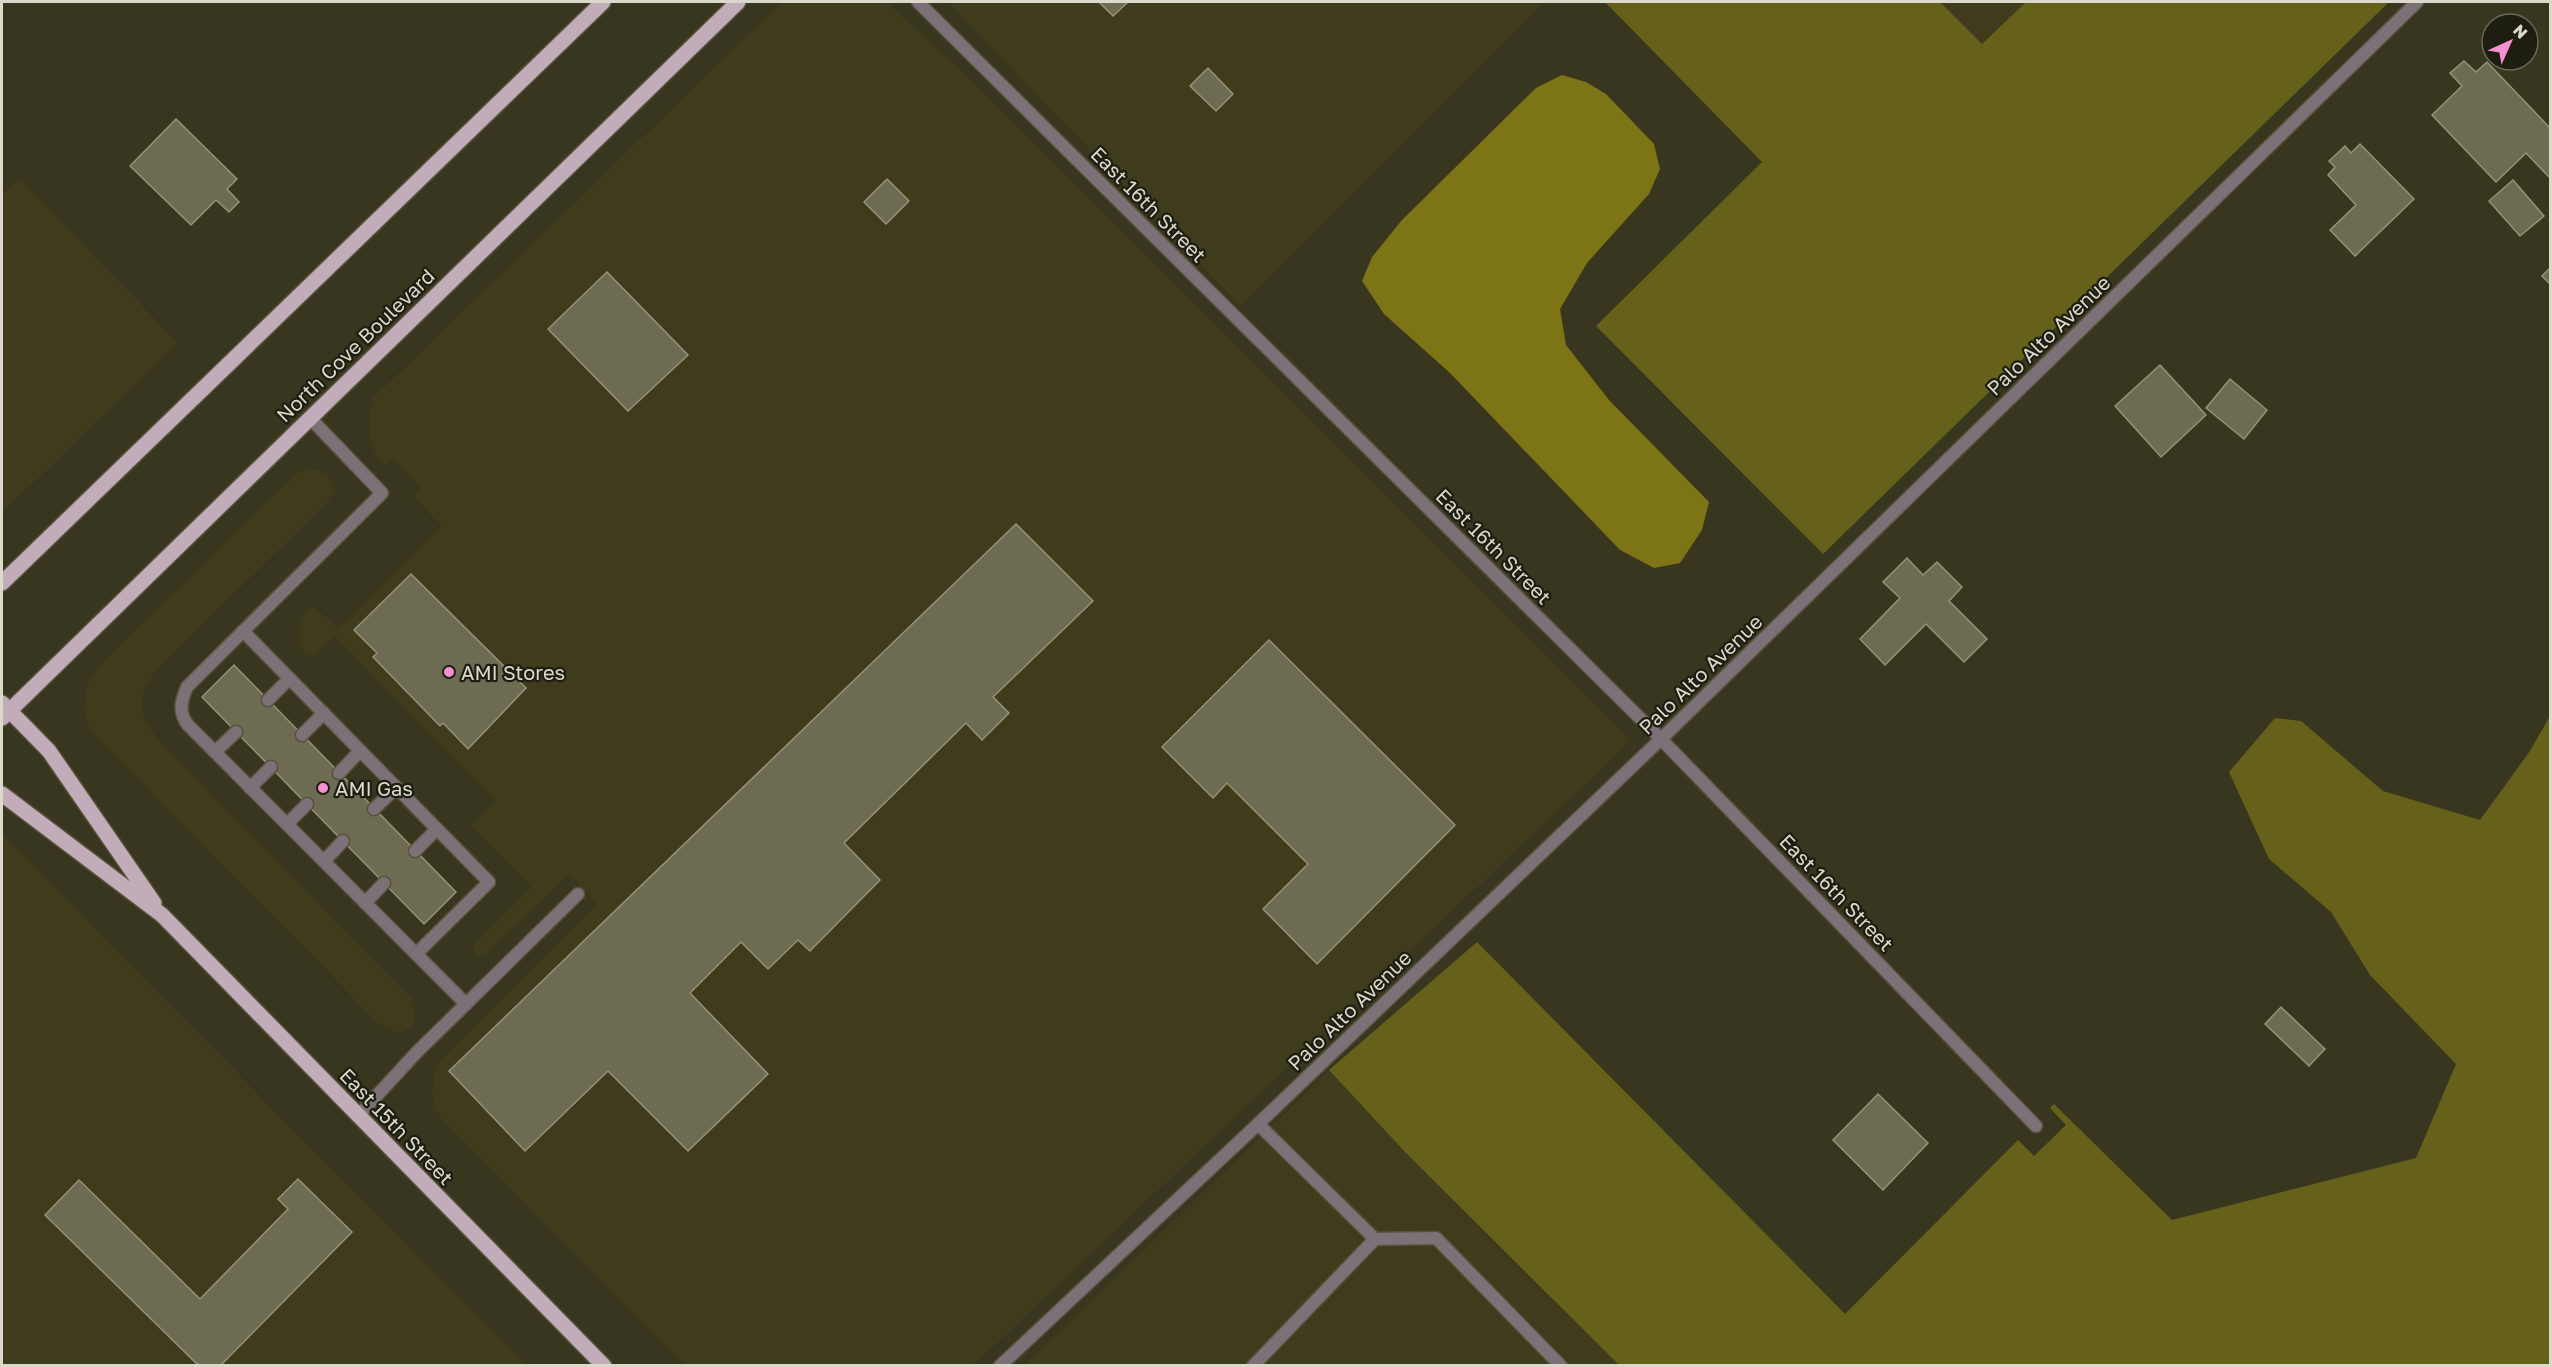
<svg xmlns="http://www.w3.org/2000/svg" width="2552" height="1367" font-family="'Golos Text',sans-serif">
  <rect width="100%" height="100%" fill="#38361e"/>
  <g fill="#3e3c1c">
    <polygon points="782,2 887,2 970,79 1631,741 974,1365 685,1365 441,1119 434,1107 432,1093 434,1072 439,1061 598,904 569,874 486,954 476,956 472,950 475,943 531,887 471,826 496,801 334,636 312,657 304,653 299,645 300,622 306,610 315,607 338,629 442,526 412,496 421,487 393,458 384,467 376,455 371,440 369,421 372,399"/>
    <polygon points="948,2 1545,2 1240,306"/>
    <polygon points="1940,2 2026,2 1982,44"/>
    <polygon points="19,178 178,343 2,513 2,194"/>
    <polygon points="318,470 327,474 332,481 334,490 329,500 155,672 144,689 142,713 157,739 411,998 415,1016 411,1027 403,1032 396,1032 380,1025 91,731 84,711 87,685 100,665 299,471"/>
    <polygon points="2,834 398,1236 526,1365 2,1365"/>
    <polygon points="1329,1070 1405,1152 1619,1365 1024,1366"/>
  </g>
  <g fill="#66611a">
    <polygon points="1605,2 1940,2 1982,44 2026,2 2389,2 1823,554 1596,326 1762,162"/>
    <polygon points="2550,716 2550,1365 1619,1365 1405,1152 1329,1070 1477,942 1845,1314 2018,1140 2034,1156 2066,1125 2050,1108 2054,1104 2172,1220 2416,1158 2456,1064 2370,975 2331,912 2269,859 2229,772 2275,718 2301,721 2383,791 2480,820 2530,751"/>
  </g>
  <polygon fill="#7c7415" points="1562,75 1586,82 1606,94 1654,144 1660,169 1649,194 1587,263 1560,309 1566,345 1609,400 1709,502 1702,530 1680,563 1654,568 1620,550 1450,373 1384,314 1362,281 1372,257 1402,220 1536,88"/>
  <g fill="#6d6c52" stroke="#949377" stroke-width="1.5">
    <polygon points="1099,2 1128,2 1113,16"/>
    <polygon points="2464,61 2476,72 2487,62 2550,128 2550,178 2526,153 2496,182 2432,115 2462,86 2450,73"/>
    <polygon points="1208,68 1233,94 1216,111 1190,86"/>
    <polygon points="176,119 237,179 227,189 239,202 229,212 216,200 191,225 130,166"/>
    <polygon points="2360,144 2414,199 2355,256 2330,230 2356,205 2328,175 2335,167 2329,161 2345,146 2351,153"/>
    <polygon points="887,179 909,201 886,224 864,202"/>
    <polygon points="2513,180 2544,216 2520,236 2489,201"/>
    <polygon points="2550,268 2550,284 2542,276"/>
    <polygon points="607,272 688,355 628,411 548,329"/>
    <polygon points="2160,365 2206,415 2161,457 2115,406"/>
    <polygon points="2230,379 2267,410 2244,439 2206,408"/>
    <polygon points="1016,524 1093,601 993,697 1009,713 982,740 966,723 844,843 880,880 810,951 798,940 768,969 741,942 690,993 768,1074 688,1151 608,1071 525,1151 449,1071"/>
    <polygon points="1907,558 1923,575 1937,562 1962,587 1949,601 1987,639 1964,662 1926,624 1885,665 1860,639 1900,598 1883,582"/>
    <polygon points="411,574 526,688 468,749 443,723 440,726 373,657 377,653 354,630"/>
    <polygon points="1269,640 1455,825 1317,964 1263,909 1308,864 1227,783 1213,798 1162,747"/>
    <polygon points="234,665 456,892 424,924 202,697"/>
    <polygon points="2281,1007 2325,1049 2309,1066 2265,1024"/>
    <polygon points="1878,1094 1928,1143 1883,1190 1833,1140"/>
    <polygon points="298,1179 352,1232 220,1366 199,1366 45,1215 79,1180 200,1299 288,1209 278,1199"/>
  </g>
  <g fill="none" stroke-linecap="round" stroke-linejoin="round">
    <g stroke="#55533d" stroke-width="15">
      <g id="service">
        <path d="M310,418L382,493L187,687C181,701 178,712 188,725L466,1004"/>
        <polyline points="243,631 489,882 416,954"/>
        <polyline points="268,700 289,679"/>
        <polyline points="302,735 324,713"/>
        <polyline points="215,752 236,732"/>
        <polyline points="339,773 360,751"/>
        <polyline points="250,788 271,767"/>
        <polyline points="374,809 396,788"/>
        <polyline points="287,824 307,804"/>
        <polyline points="415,851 437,829"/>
        <polyline points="324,861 343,841"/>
        <polyline points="365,903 384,883"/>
        <polyline points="358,1116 416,1053 578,894"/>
        <polyline points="1258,1124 1375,1239"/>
        <polyline points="1253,1366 1375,1239 1436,1238 1561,1366"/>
      </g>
    </g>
    <g stroke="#55533d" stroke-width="15">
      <g id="minor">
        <polyline points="918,2 1661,739 2036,1126"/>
        <polyline points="1000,1366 1258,1124 1661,739 2417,2"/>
      </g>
    </g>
    <g stroke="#55533d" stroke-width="18">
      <g id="primary">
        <polyline points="2,583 603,2"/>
        <polyline points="2,703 49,751 154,903"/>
        <polyline points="2,718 738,2"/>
        <polyline points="2,794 162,915 604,1366"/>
      </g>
    </g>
    <use href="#service" stroke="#7c7177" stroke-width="12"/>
    <use href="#minor" stroke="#7c7177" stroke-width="12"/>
    <use href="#primary" stroke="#c3acb9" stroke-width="15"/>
  </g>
  <g fill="#f590d1" stroke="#1e1d12" stroke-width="2">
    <circle cx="449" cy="672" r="6"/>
    <circle cx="323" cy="788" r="6"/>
  </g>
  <g text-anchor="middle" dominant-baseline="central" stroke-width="4.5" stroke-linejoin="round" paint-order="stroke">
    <g font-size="20" fill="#dad9cb" stroke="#1e1d12">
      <text transform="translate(1149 204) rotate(45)">East 16th Street</text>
      <text transform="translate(2048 335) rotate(-44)">Palo Alto Avenue</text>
      <text transform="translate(355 345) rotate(-44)">North Cove Boulevard</text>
      <text transform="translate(1494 546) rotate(45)">East 16th Street</text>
      <text transform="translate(1700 674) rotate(-44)">Palo Alto Avenue</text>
      <text transform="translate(1837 892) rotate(46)">East 16th Street</text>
      <text transform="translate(1349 1010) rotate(-44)">Palo Alto Avenue</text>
      <text transform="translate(397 1126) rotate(46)">East 15th Street</text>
    </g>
    <g font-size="20" fill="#dad9cb" stroke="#1e1d12" text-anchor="start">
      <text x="461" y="672">AMI Stores</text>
      <text x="335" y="788">AMI Gas</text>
    </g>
  </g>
  <rect width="2552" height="1367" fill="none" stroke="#dad9cb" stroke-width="6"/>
  <g transform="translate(2510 42) rotate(45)"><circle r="28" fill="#1e1d12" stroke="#69685c" stroke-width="1.5"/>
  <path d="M0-4.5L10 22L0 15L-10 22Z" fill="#f590d1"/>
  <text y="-9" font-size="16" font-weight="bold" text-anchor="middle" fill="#dad9cb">N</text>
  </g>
</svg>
